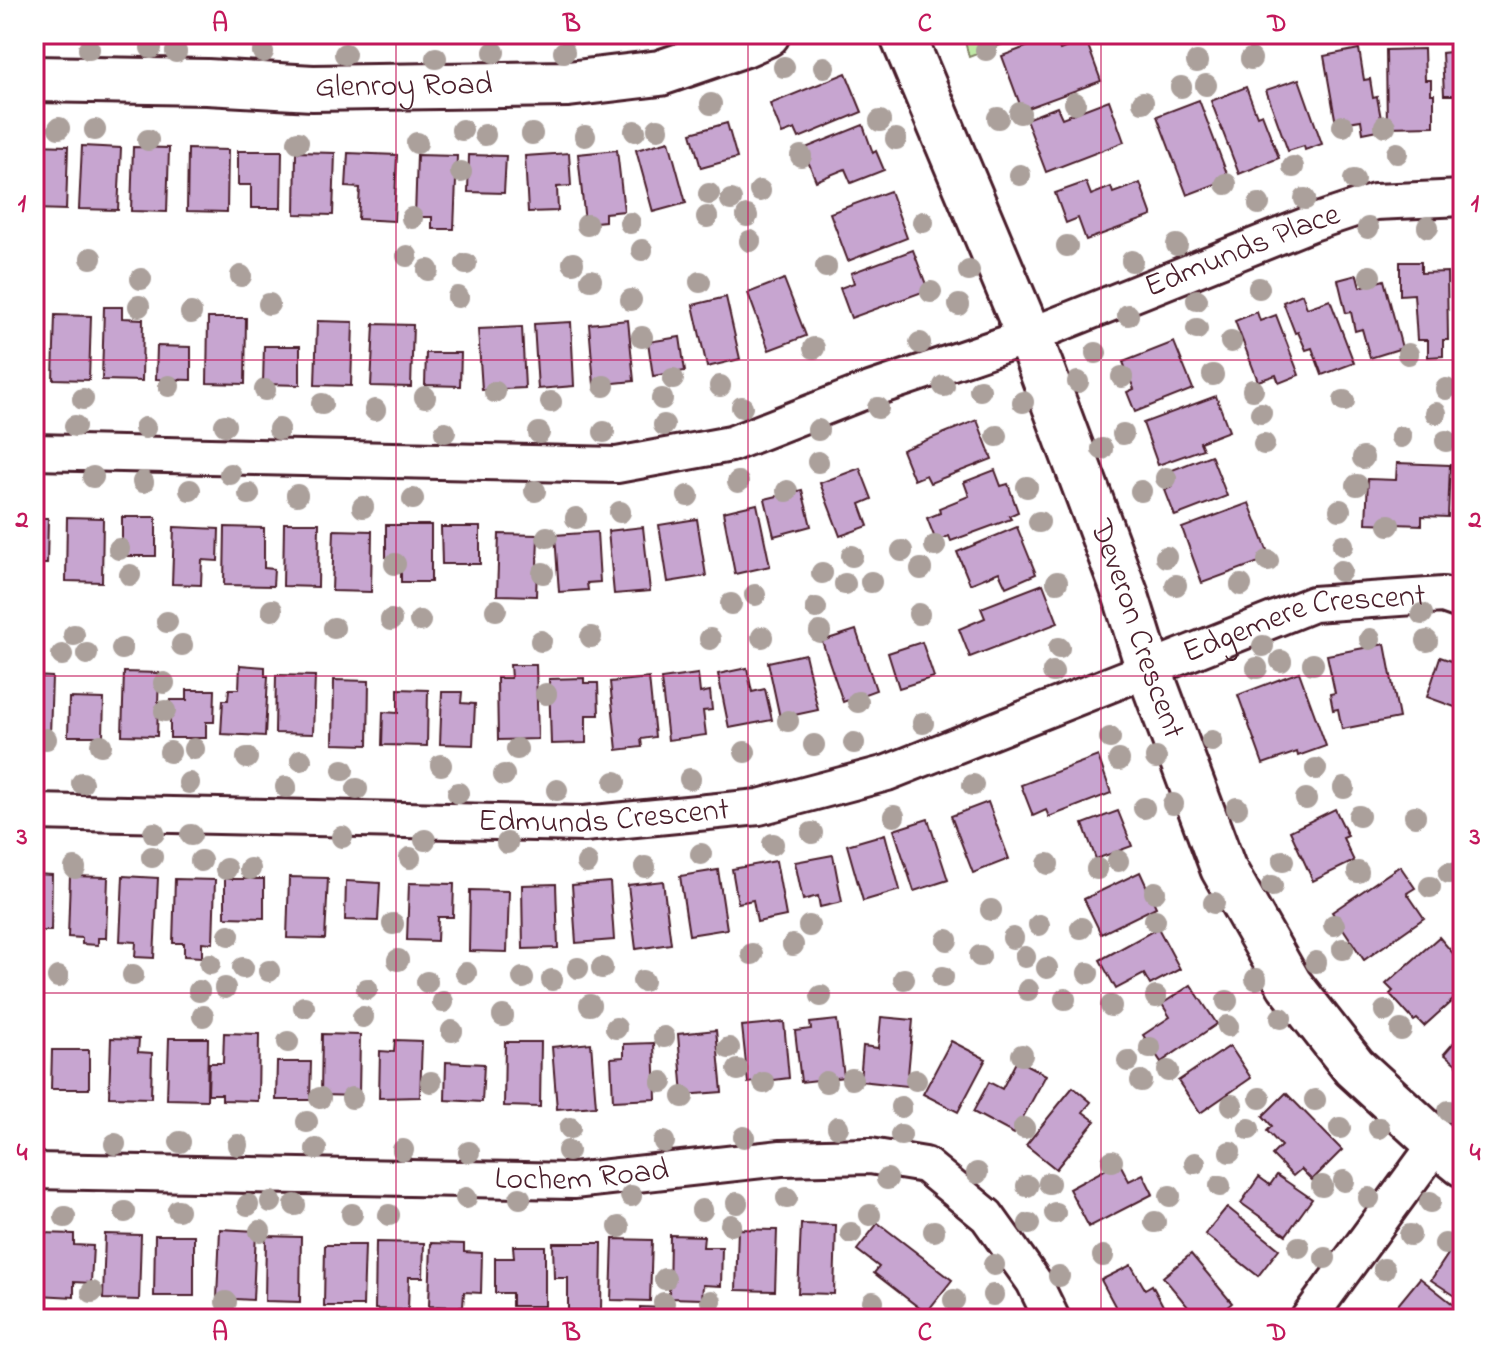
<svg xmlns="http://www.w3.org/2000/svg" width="1497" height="1353" font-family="'Indie Flower',sans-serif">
  <rect width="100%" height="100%" fill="#fff"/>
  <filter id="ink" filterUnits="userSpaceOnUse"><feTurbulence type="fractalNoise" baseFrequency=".0125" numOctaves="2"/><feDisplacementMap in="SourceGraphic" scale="16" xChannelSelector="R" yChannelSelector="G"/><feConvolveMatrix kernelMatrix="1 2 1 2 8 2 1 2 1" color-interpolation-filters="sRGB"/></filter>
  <g filter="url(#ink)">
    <polygon fill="#bfe9a5" stroke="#848468" stroke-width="2" points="963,34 1030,34 969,57"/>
    <g fill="#c7a5d0" stroke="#4a1f2b" stroke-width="2">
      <polygon points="1055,36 1060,50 1086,40 1101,81 1022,110 1002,56"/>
      <polygon points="1359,49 1364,80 1370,79 1373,98 1377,97 1383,129 1363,133 1361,120 1336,124 1324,56"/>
      <polygon points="1424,49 1425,80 1431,80 1431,94 1434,94 1434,126 1387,127 1386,50"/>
      <polygon points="1460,51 1463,51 1463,106 1459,106 1458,95 1444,95 1442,53"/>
      <polygon points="846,73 862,112 799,138 795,129 782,134 770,104"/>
      <polygon points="1299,79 1322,144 1305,150 1304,146 1288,151 1266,90"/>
      <polygon points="1246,87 1257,116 1262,114 1279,158 1239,174 1211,101"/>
      <polygon points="1109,100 1124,142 1046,172 1026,119 1057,107 1062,118"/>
      <polygon points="1199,100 1229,179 1187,195 1157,116"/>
      <polygon points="727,123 737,158 701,168 691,133"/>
      <polygon points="863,125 873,153 876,151 884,170 851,183 845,169 816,181 803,149"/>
      <polygon points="669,141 686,203 653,212 636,150"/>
      <polygon points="34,145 68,146 66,210 34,209"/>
      <polygon points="82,146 121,148 118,210 79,209"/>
      <polygon points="133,147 169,148 167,212 131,211"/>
      <polygon points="188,149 228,150 227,212 187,211"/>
      <polygon points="617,150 624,211 605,213 605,221 585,223 578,154"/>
      <polygon points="238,151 282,151 281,208 251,208 251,185 238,185"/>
      <polygon points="296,152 335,153 333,215 295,214"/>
      <polygon points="348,153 397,155 394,221 358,219 360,188 346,187"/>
      <polygon points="569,153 571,186 557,187 558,211 528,212 525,156"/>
      <polygon points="417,155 457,156 454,229 432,229 432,217 415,217"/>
      <polygon points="469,155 506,156 504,193 468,192"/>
      <polygon points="1086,182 1091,195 1111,187 1113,193 1140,183 1152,216 1086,240 1078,218 1066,223 1055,193"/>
      <polygon points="890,191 907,238 848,261 830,213"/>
      <polygon points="913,250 928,290 851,318 840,288 854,283 851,273"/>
      <polygon points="1400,262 1421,262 1421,273 1447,272 1448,340 1443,340 1443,356 1428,357 1428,340 1417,340 1414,294 1400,295"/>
      <polygon points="1357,275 1360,287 1384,280 1402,348 1370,358 1362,329 1355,331 1351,312 1346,313 1338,280"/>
      <polygon points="784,279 806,336 769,350 748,293"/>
      <polygon points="1302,294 1307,308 1330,300 1354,363 1322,375 1312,348 1306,350 1298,332 1295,333 1283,302"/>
      <polygon points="726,297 740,359 707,367 693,305"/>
      <polygon points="104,307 122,307 122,318 143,319 142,381 102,380"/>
      <polygon points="1257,312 1260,321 1276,315 1299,375 1279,383 1276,375 1258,381 1235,321"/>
      <polygon points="55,315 91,316 89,380 53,379"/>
      <polygon points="34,318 39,318 35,384 34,384"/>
      <polygon points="208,318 246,318 245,384 207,383"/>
      <polygon points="628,320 634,381 594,385 589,324"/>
      <polygon points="317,321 353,322 351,386 315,385"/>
      <polygon points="571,322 574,386 538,389 534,324"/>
      <polygon points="374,324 413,325 411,387 371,386"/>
      <polygon points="522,327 525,388 482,390 478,329"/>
      <polygon points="680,337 685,371 653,376 648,342"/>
      <polygon points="1174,342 1193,389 1135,412 1127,392 1134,389 1123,362"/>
      <polygon points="157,346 191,347 191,380 156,379"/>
      <polygon points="264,346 300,346 300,385 263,384"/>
      <polygon points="426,353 461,353 460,386 425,385"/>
      <polygon points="1216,396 1229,431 1200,442 1203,449 1158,465 1143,423"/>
      <polygon points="977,420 992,459 930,483 926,475 914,480 902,450"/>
      <polygon points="1211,455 1227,496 1175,516 1165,490 1172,487 1167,472"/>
      <polygon points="1397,463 1450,465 1448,517 1422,516 1422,525 1366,523 1368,479 1396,480"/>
      <polygon points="860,468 872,499 860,504 868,526 840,536 820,483"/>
      <polygon points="995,470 1001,486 1008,484 1018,512 1009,516 1011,519 951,541 949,536 936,541 927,518 940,513 939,508 969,496 964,482"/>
      <polygon points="802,490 811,526 774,536 765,499"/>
      <polygon points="1249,503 1270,558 1202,583 1182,528"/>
      <polygon points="757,504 770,566 735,574 723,512"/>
      <polygon points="67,517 103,518 102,582 66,581"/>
      <rect x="122" y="517" width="34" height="39"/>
      <polygon points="34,518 48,518 47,564 34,564"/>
      <polygon points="697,519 706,576 668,582 659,525"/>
      <polygon points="284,523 319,523 318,587 283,586"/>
      <polygon points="386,525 431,525 431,582 401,582 401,558 386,558"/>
      <polygon points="174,527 219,529 218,561 202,560 201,585 172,584"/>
      <polygon points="225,527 264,528 264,568 274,569 273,586 224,585"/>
      <polygon points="441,527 480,527 480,564 442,564"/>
      <polygon points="643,527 650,591 614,594 608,531"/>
      <polygon points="1017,527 1036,574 1006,587 999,572 970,584 957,552"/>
      <polygon points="334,530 372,531 371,592 332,591"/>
      <polygon points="597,532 600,582 587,583 588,590 559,592 555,535"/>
      <polygon points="499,534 538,535 536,596 497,595"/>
      <polygon points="1043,584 1058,623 970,657 959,629 985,618 981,608"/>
      <polygon points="856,630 876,690 843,702 822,641"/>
      <polygon points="922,642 934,677 899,688 888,653"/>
      <polygon points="1385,644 1399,718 1342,729 1338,709 1333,710 1330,694 1335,693 1327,655"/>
      <polygon points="805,654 818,710 780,718 768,662"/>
      <polygon points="1440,657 1463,665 1463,710 1427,697"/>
      <polygon points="240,665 265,667 265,676 268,676 265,736 221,734 223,700 228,700 229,689 239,689"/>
      <polygon points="510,665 536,665 538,739 498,740 497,678 511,678"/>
      <polygon points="747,668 752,692 765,689 772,720 729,728 718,674"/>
      <polygon points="124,672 159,673 157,736 122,735"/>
      <polygon points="1299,672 1326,746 1298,756 1297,752 1263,764 1238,695"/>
      <polygon points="698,674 700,693 710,691 712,710 703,711 706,735 668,740 661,679"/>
      <polygon points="276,675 315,676 313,734 275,733"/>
      <polygon points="34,676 52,677 50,735 34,734"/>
      <polygon points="584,678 584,683 598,683 599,715 586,715 586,743 551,744 549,679"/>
      <polygon points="649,678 655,737 641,739 642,747 617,750 610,682"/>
      <polygon points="334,680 369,681 368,745 333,744"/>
      <polygon points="398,689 428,690 427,746 382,745 383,712 398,713"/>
      <polygon points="187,690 215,690 214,722 206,722 206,738 170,738 170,700 187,700"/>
      <polygon points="442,692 462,692 461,703 475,704 473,745 440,744"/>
      <polygon points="69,698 104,699 103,736 68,736"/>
      <polygon points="1098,756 1111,793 1049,817 1046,810 1033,816 1021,785"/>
      <polygon points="988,802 1009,859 973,873 951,816"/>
      <polygon points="1335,809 1348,836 1343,838 1354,861 1313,881 1290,831"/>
      <polygon points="1118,811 1132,846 1096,859 1083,824"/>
      <polygon points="928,819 948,880 914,891 894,830"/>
      <polygon points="885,834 900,890 863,901 847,845"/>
      <polygon points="833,855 842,902 820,907 818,896 803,900 795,862"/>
      <polygon points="776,861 786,916 757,922 753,900 738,903 732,869"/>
      <polygon points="1400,866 1415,888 1407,893 1424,918 1364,960 1332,912"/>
      <polygon points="718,870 727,929 689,935 680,876"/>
      <polygon points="1140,872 1156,907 1101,934 1084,899"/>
      <polygon points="34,874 52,875 51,931 34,931"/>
      <polygon points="70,876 108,877 106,938 98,938 98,945 82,944 82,938 68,937"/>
      <polygon points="123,876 158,878 154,958 135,957 136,942 120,941"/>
      <polygon points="289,877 328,878 325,939 287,938"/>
      <polygon points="175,879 215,880 213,943 202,942 202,957 184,956 184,943 173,943"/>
      <polygon points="225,879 264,879 264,918 225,917"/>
      <polygon points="346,881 380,883 378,921 345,920"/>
      <polygon points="663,881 671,944 636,949 628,885"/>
      <polygon points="610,882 614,940 576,943 572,885"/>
      <polygon points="409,883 454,884 453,917 438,917 437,941 407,940"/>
      <polygon points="556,884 558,948 523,949 522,885"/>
      <polygon points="470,890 509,891 507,952 469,951"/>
      <polygon points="1158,928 1180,969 1150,985 1144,974 1116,989 1100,960"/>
      <polygon points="1439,937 1463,965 1463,991 1424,1026 1417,1019 1414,1021 1390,994 1393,991 1386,984"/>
      <polygon points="1191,985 1217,1024 1161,1062 1143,1035 1170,1017 1162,1004"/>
      <polygon points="881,1017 913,1020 907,1086 860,1081 863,1046 878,1048"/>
      <polygon points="837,1020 844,1077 801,1082 795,1031 811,1029 810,1023"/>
      <polygon points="784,1022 789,1078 748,1083 742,1026"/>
      <polygon points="716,1030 722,1092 683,1095 678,1034"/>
      <polygon points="1463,1032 1463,1070 1444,1054"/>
      <polygon points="224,1033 259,1034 258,1101 222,1100 222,1094 208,1094 209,1063 223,1063"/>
      <polygon points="322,1034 360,1035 359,1096 321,1095"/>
      <polygon points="111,1038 139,1039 138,1052 152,1053 151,1098 109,1097"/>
      <polygon points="169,1038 208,1038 207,1100 167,1099"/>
      <polygon points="395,1040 422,1041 420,1097 379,1098 380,1051 394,1052"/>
      <polygon points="951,1041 986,1059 958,1112 923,1094"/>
      <polygon points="505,1042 541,1042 540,1107 504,1106"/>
      <polygon points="591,1043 596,1106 557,1109 552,1047"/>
      <polygon points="654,1043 656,1099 613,1101 611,1058 624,1057 624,1044"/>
      <polygon points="1230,1046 1251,1078 1200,1113 1178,1081"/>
      <polygon points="52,1050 89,1050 89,1089 51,1089"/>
      <polygon points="1017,1060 1046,1075 1014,1134 973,1112 989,1082 1002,1089"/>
      <polygon points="277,1062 311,1062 310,1100 276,1100"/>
      <polygon points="446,1062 484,1064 482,1102 445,1100"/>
      <polygon points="1073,1087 1091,1102 1083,1112 1095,1121 1056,1169 1026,1145"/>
      <polygon points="1286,1093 1342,1150 1312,1180 1301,1169 1293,1176 1272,1155 1281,1146 1267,1131 1272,1126 1263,1116"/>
      <polygon points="1119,1162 1129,1181 1143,1174 1153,1194 1089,1227 1069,1189"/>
      <polygon points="1277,1175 1312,1199 1286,1235 1241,1203 1259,1177 1270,1185"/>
      <polygon points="1227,1207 1279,1249 1258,1276 1205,1234"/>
      <polygon points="878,1223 952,1280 926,1313 874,1273 879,1267 857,1250"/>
      <polygon points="801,1224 836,1225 834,1294 798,1293"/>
      <polygon points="220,1229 256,1231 253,1300 217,1298"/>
      <polygon points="738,1229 777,1230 775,1291 736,1290"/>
      <polygon points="42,1233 74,1234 74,1245 93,1246 91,1283 74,1282 74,1297 39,1295"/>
      <polygon points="105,1234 141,1235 139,1300 103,1299"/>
      <polygon points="155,1235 194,1235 194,1296 154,1296"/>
      <polygon points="670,1235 704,1236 703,1247 722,1247 721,1286 703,1285 702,1299 669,1298"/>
      <polygon points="266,1236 301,1237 300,1302 265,1301"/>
      <polygon points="1460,1236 1463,1238 1463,1301 1431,1280"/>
      <polygon points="613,1239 652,1240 650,1301 611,1300"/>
      <polygon points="376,1242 424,1243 423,1277 409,1277 408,1310 375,1309"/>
      <polygon points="431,1243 464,1244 464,1252 482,1253 481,1293 464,1292 463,1307 429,1306"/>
      <polygon points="553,1243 602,1243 601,1310 568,1310 568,1278 554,1278"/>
      <polygon points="325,1245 365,1245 363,1306 324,1306"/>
      <polygon points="513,1246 545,1246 545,1306 512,1306 512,1293 495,1293 495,1258 514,1258"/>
      <polygon points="1191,1254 1232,1303 1213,1319 1198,1319 1163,1277"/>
      <polygon points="1131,1265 1145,1289 1152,1285 1170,1319 1122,1319 1101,1280"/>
      <polygon points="1420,1278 1463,1312 1463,1319 1404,1319 1408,1315 1397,1306"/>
      <polygon points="640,1307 666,1308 666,1319 640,1319"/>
    </g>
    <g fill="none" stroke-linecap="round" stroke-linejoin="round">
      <g stroke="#4a1f2b" stroke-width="40">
        <g id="street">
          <path id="s1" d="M34,452L617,465L731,444L858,394L1029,336L1312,223L1375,202L1463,198"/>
          <path id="s2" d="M34,812L584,824L759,807L887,773L1313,604L1443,595L1463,602"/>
          <path id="s3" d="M34,1171L573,1181L781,1158L870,1156L925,1165L987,1216L1034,1282L1052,1319"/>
          <polyline points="1308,1319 1437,1143"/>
        </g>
      </g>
      <g stroke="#4a1f2b" stroke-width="50">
        <g id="secondary">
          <path id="s4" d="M902,34L1029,336L1126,596L1149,670L1223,868L1289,984L1354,1067L1437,1143L1463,1164"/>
          <path id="s5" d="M34,79L207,82L313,88L568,84L660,73L742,45L767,34"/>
        </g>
      </g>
      <use href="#street" stroke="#fff" stroke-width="34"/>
      <use href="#secondary" stroke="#fff" stroke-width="44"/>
    </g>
    <g fill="#aba09b">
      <circle cx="151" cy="48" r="11"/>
      <circle cx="89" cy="49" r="11"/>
      <circle cx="986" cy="50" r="11"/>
      <circle cx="176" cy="52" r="11"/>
      <circle cx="263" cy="52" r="11"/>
      <circle cx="494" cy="52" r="11"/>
      <circle cx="564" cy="52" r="11"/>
      <circle cx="345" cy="54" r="11"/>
      <circle cx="436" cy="58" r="11"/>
      <circle cx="1251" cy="59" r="11"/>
      <circle cx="1197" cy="62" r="11"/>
      <circle cx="784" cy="67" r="11"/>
      <circle cx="824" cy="67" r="11"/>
      <circle cx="1206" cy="85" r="11"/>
      <circle cx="1181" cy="87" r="11"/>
      <circle cx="1143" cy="102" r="11"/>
      <circle cx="1075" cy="103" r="11"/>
      <circle cx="711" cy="104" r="11"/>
      <circle cx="1020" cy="113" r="11"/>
      <circle cx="998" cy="118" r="11"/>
      <circle cx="880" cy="121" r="11"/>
      <circle cx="1343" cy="126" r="11"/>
      <circle cx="1385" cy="126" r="11"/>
      <circle cx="59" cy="128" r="11"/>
      <circle cx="658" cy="129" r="11"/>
      <circle cx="95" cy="130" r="11"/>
      <circle cx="462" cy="130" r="11"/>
      <circle cx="635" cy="131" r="11"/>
      <circle cx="532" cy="134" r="11"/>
      <circle cx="485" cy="135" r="11"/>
      <circle cx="585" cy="136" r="11"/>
      <circle cx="896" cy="139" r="11"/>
      <circle cx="148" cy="140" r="11"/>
      <circle cx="298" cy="142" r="11"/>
      <circle cx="417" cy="143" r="11"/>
      <circle cx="1397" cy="153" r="11"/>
      <circle cx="801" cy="156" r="11"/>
      <circle cx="1293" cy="167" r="11"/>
      <circle cx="461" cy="172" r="11"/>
      <circle cx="1020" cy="175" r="11"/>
      <circle cx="1354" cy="180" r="11"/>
      <circle cx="1226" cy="184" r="11"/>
      <circle cx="760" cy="191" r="11"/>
      <circle cx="709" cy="194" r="11"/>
      <circle cx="1305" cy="199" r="11"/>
      <circle cx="731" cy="200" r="11"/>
      <circle cx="1259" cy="204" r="11"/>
      <circle cx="747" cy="216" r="11"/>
      <circle cx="707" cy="217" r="11"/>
      <circle cx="412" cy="218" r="11"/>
      <circle cx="923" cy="222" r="11"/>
      <circle cx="630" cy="223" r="11"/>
      <circle cx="587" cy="225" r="11"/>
      <circle cx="1428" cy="227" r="11"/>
      <circle cx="1368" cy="228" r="11"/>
      <circle cx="750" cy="241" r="11"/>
      <circle cx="1177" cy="245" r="11"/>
      <circle cx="1067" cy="246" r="11"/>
      <circle cx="642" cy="250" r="11"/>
      <circle cx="407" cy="256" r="11"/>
      <circle cx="91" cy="258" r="11"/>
      <circle cx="1132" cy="261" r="11"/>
      <circle cx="573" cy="263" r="11"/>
      <circle cx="466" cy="264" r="11"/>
      <circle cx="826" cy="267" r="11"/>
      <circle cx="428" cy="270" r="11"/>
      <circle cx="969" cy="271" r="11"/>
      <circle cx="241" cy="276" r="11"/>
      <circle cx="1370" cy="276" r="11"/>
      <circle cx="141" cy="279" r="11"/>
      <circle cx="591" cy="280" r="11"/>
      <circle cx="700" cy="282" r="11"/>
      <circle cx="1259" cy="288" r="11"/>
      <circle cx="931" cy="292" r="11"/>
      <circle cx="458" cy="297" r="11"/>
      <circle cx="631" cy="300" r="11"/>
      <circle cx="1197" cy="300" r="11"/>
      <circle cx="269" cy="304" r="11"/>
      <circle cx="959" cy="305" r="11"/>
      <circle cx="139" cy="306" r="11"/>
      <circle cx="191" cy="313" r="11"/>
      <circle cx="1128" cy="315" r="11"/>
      <circle cx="1197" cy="329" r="11"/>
      <circle cx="642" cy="337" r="11"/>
      <circle cx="1231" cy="342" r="11"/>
      <circle cx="920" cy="343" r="11"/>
      <circle cx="814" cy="348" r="11"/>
      <circle cx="1096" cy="353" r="11"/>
      <circle cx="1408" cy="354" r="11"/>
      <circle cx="1213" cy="375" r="11"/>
      <circle cx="1122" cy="377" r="11"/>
      <circle cx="673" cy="379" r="11"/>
      <circle cx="1078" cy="382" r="11"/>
      <circle cx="169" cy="386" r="11"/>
      <circle cx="604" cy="386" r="11"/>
      <circle cx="720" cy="386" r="11"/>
      <circle cx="944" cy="386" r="11"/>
      <circle cx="1446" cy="389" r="11"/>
      <circle cx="265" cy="390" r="11"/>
      <circle cx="980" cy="390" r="11"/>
      <circle cx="1253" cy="390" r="11"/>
      <circle cx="495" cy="392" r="11"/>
      <circle cx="425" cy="397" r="11"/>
      <circle cx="83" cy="399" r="11"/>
      <circle cx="662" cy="399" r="11"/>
      <circle cx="1344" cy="401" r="11"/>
      <circle cx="551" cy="402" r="11"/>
      <circle cx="1023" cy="402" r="11"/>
      <circle cx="322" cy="404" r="11"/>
      <circle cx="742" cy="407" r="11"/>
      <circle cx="878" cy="408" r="11"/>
      <circle cx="375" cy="410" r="11"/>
      <circle cx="1261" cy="413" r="11"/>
      <circle cx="1436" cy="413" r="11"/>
      <circle cx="225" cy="425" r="11"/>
      <circle cx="664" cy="425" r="11"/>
      <circle cx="75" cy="426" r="11"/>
      <circle cx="145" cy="428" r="11"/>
      <circle cx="279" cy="429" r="11"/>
      <circle cx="818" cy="430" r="11"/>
      <circle cx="445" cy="432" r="11"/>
      <circle cx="604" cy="432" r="11"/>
      <circle cx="539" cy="433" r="11"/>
      <circle cx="1123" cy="434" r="11"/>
      <circle cx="997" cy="436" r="11"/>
      <circle cx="1401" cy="437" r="11"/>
      <circle cx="1446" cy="441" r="11"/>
      <circle cx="1264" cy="444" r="11"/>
      <circle cx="1102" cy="449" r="11"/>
      <circle cx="1363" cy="458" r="11"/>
      <circle cx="818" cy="462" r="11"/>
      <circle cx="230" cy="474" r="11"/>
      <circle cx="93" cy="477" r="11"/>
      <circle cx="1166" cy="478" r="11"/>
      <circle cx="143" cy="482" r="11"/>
      <circle cx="738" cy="482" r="11"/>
      <circle cx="1357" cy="485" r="11"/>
      <circle cx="1027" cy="487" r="11"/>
      <circle cx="190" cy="490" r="11"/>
      <circle cx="535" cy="491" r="11"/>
      <circle cx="787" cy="491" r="11"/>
      <circle cx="1141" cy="491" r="11"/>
      <circle cx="249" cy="494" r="11"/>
      <circle cx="297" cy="495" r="11"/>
      <circle cx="688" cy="496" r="11"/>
      <circle cx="413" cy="499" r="11"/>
      <circle cx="363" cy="507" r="11"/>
      <circle cx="1340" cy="510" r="11"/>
      <circle cx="620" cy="512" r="11"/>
      <circle cx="576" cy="518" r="11"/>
      <circle cx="1039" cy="522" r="11"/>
      <circle cx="1389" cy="525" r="11"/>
      <circle cx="547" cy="537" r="11"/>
      <circle cx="1343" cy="545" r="11"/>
      <circle cx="935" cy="546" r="11"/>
      <circle cx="119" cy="549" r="11"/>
      <circle cx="902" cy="551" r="11"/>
      <circle cx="852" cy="556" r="11"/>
      <circle cx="1166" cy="557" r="11"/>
      <circle cx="1268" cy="561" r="11"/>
      <circle cx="395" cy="564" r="11"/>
      <circle cx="921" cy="569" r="11"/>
      <circle cx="1341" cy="571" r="11"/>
      <circle cx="543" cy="573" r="11"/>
      <circle cx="822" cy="573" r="11"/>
      <circle cx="130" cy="575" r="11"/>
      <circle cx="871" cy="582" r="11"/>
      <circle cx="1057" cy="582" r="11"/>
      <circle cx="845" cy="584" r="11"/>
      <circle cx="1176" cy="585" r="11"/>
      <circle cx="1241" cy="585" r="11"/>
      <circle cx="755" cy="595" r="11"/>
      <circle cx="731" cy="604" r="11"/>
      <circle cx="816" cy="608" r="11"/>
      <circle cx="272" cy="610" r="11"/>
      <circle cx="496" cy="610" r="11"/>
      <circle cx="919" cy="614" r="11"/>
      <circle cx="1422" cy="614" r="11"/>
      <circle cx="391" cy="620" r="11"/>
      <circle cx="420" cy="621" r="11"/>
      <circle cx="167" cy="622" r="11"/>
      <circle cx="334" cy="628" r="11"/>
      <circle cx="820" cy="632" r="11"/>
      <circle cx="74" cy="635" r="11"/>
      <circle cx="591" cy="637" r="11"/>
      <circle cx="762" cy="637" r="11"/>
      <circle cx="710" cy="639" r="11"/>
      <circle cx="1370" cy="639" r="11"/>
      <circle cx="541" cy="641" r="11"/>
      <circle cx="1427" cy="641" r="11"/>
      <circle cx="182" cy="645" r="11"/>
      <circle cx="1263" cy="646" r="11"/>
      <circle cx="1059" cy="648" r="11"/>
      <circle cx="122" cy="649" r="11"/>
      <circle cx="87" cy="654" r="11"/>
      <circle cx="62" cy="655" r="11"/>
      <circle cx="1281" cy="661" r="11"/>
      <circle cx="1313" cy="664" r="11"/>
      <circle cx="1257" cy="668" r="11"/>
      <circle cx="1053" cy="672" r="11"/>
      <circle cx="164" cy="683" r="11"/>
      <circle cx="546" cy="694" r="11"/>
      <circle cx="858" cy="702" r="11"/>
      <circle cx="165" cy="711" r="11"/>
      <circle cx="788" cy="721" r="11"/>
      <circle cx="923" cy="723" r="11"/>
      <circle cx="1110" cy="738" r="11"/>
      <circle cx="46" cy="739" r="11"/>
      <circle cx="1212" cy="741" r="11"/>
      <circle cx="854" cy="743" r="11"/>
      <circle cx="101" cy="745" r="11"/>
      <circle cx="814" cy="745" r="11"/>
      <circle cx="194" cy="749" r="11"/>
      <circle cx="517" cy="749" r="11"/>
      <circle cx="170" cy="752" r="11"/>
      <circle cx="745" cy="752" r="11"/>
      <circle cx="247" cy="758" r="11"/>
      <circle cx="1156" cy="758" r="11"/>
      <circle cx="301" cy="760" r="11"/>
      <circle cx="1119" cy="760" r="11"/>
      <circle cx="441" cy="765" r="11"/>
      <circle cx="1316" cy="769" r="11"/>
      <circle cx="343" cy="770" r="11"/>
      <circle cx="504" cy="775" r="11"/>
      <circle cx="690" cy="779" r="11"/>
      <circle cx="615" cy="782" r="11"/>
      <circle cx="82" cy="783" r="11"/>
      <circle cx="189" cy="783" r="11"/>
      <circle cx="973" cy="785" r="11"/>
      <circle cx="286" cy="787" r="11"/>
      <circle cx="1344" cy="788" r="11"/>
      <circle cx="357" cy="789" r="11"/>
      <circle cx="557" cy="790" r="11"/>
      <circle cx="458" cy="793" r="11"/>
      <circle cx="1306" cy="799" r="11"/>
      <circle cx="1173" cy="804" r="11"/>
      <circle cx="1144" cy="808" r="11"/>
      <circle cx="1237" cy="808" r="11"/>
      <circle cx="894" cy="816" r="11"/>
      <circle cx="1359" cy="816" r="11"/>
      <circle cx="1415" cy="816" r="11"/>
      <circle cx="154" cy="833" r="11"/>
      <circle cx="812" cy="833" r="11"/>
      <circle cx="191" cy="835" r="11"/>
      <circle cx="342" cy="837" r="11"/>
      <circle cx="425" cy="840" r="11"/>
      <circle cx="507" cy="843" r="11"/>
      <circle cx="773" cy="844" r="11"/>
      <circle cx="701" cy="854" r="11"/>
      <circle cx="152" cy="857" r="11"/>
      <circle cx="410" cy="858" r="11"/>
      <circle cx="201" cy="861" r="11"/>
      <circle cx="1118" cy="861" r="11"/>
      <circle cx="1283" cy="861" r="11"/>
      <circle cx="587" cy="863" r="11"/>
      <circle cx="1048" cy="864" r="11"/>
      <circle cx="645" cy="867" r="11"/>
      <circle cx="75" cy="868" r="11"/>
      <circle cx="226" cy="869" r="11"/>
      <circle cx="250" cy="869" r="11"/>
      <circle cx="1097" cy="869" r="11"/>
      <circle cx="1358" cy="872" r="11"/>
      <circle cx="1449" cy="873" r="11"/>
      <circle cx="1272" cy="886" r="11"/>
      <circle cx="1430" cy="887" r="11"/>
      <circle cx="1155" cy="892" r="11"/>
      <circle cx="1214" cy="903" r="11"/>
      <circle cx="991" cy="910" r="11"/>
      <circle cx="1155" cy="920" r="11"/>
      <circle cx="393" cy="924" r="11"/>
      <circle cx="1039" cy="925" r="11"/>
      <circle cx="1334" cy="925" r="11"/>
      <circle cx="809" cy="926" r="11"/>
      <circle cx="1081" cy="928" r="11"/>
      <circle cx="229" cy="935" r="11"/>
      <circle cx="1013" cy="938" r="11"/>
      <circle cx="947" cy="940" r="11"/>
      <circle cx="793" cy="945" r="11"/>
      <circle cx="1343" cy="949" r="11"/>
      <circle cx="752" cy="954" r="11"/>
      <circle cx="980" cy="956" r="11"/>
      <circle cx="1025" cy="957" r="11"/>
      <circle cx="398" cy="960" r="11"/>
      <circle cx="1316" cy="962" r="11"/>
      <circle cx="210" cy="964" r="11"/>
      <circle cx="243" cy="968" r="11"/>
      <circle cx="578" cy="968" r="11"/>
      <circle cx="602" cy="968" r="11"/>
      <circle cx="1047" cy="968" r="11"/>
      <circle cx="269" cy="971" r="11"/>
      <circle cx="466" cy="973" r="11"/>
      <circle cx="1088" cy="973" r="11"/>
      <circle cx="133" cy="975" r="11"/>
      <circle cx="58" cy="977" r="11"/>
      <circle cx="943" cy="977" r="11"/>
      <circle cx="523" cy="978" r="11"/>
      <circle cx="904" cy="979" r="11"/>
      <circle cx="1256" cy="979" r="11"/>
      <circle cx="552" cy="980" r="11"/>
      <circle cx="643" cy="981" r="11"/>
      <circle cx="427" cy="982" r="11"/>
      <circle cx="225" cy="988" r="11"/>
      <circle cx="367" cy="989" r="11"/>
      <circle cx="1028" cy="990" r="11"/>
      <circle cx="199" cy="991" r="11"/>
      <circle cx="821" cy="996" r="11"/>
      <circle cx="1156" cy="997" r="11"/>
      <circle cx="1065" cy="999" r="11"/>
      <circle cx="1227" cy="1001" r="11"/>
      <circle cx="443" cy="1002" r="11"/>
      <circle cx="590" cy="1005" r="11"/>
      <circle cx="1111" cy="1006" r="11"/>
      <circle cx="304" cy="1007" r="11"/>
      <circle cx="1385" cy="1011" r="11"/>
      <circle cx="203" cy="1016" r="11"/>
      <circle cx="503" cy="1016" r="11"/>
      <circle cx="363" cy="1017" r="11"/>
      <circle cx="1281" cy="1018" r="11"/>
      <circle cx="1228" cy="1026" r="11"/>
      <circle cx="616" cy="1028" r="11"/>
      <circle cx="1401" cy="1030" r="11"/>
      <circle cx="452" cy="1031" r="11"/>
      <circle cx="664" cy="1037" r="11"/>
      <circle cx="288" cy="1042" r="11"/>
      <circle cx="729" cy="1048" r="11"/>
      <circle cx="1150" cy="1048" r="11"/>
      <circle cx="1022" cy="1055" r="11"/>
      <circle cx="1128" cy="1061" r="11"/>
      <circle cx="738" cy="1070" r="11"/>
      <circle cx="1168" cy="1071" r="11"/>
      <circle cx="852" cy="1079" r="11"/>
      <circle cx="916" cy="1080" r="11"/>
      <circle cx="1141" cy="1081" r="11"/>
      <circle cx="431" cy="1082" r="11"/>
      <circle cx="662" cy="1082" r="11"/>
      <circle cx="826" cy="1082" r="11"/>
      <circle cx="764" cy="1083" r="11"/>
      <circle cx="683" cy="1097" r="11"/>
      <circle cx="320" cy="1098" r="11"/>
      <circle cx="352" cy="1098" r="11"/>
      <circle cx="1260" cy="1098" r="11"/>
      <circle cx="1315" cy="1100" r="11"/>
      <circle cx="1232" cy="1105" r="11"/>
      <circle cx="901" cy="1107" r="11"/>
      <circle cx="1449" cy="1111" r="11"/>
      <circle cx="307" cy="1122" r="11"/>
      <circle cx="838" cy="1127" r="11"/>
      <circle cx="570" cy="1128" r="11"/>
      <circle cx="1024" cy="1128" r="11"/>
      <circle cx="1340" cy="1128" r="11"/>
      <circle cx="1379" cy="1128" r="11"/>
      <circle cx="1249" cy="1129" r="11"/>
      <circle cx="901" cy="1135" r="11"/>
      <circle cx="744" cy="1137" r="11"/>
      <circle cx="180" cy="1142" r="11"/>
      <circle cx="664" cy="1142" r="11"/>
      <circle cx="115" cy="1144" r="11"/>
      <circle cx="238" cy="1145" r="11"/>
      <circle cx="316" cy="1149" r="11"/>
      <circle cx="403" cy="1150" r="11"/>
      <circle cx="568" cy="1151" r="11"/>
      <circle cx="469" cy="1152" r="11"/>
      <circle cx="1230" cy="1152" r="11"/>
      <circle cx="1112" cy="1161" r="11"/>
      <circle cx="1195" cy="1163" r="11"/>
      <circle cx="977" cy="1173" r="11"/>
      <circle cx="887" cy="1179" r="11"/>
      <circle cx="1344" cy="1181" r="11"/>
      <circle cx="1049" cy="1183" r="11"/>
      <circle cx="1027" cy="1186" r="11"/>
      <circle cx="1220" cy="1186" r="11"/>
      <circle cx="1322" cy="1186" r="11"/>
      <circle cx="631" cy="1196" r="11"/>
      <circle cx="1170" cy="1196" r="11"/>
      <circle cx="466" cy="1198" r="11"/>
      <circle cx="520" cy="1198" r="11"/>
      <circle cx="787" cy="1198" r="11"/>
      <circle cx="1369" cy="1198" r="11"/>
      <circle cx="271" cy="1202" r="11"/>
      <circle cx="1430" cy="1202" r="11"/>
      <circle cx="737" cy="1203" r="11"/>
      <circle cx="248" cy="1205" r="11"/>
      <circle cx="295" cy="1205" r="11"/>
      <circle cx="178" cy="1210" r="11"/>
      <circle cx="702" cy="1210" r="11"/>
      <circle cx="125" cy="1212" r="11"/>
      <circle cx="1055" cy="1213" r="11"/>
      <circle cx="352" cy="1214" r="11"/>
      <circle cx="389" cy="1215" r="11"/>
      <circle cx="870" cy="1215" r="11"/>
      <circle cx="65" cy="1217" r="11"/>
      <circle cx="1155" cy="1222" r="11"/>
      <circle cx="1029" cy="1224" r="11"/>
      <circle cx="731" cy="1225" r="11"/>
      <circle cx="619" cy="1227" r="11"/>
      <circle cx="260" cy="1231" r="11"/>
      <circle cx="934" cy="1231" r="11"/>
      <circle cx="851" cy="1233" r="11"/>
      <circle cx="1410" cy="1235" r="11"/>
      <circle cx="1445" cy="1244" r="11"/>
      <circle cx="1299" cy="1247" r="11"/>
      <circle cx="1103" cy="1256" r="11"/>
      <circle cx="1325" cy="1258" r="11"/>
      <circle cx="994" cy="1265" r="11"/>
      <circle cx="1384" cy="1269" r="11"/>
      <circle cx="1059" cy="1276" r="11"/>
      <circle cx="665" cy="1279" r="11"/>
      <circle cx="92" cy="1292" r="11"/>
      <circle cx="993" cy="1295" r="11"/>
      <circle cx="954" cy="1300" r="11"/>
      <circle cx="711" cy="1301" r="11"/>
      <circle cx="226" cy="1302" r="11"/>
      <circle cx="873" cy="1302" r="11"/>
      <circle cx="664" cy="1303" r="11"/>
    </g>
  </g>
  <path fill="none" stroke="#c2185b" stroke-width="2" stroke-opacity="0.55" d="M396,34V1319M748,34V1319M1101,34V1319M34,360H1463M34,676H1463M34,993H1463"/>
  <g text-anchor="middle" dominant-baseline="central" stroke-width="6" stroke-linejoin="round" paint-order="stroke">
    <g font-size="32" fill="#4a1f2b" stroke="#fff">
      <text stroke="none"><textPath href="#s5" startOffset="370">Glenroy Road</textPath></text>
      <text stroke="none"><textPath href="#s1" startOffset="1246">Edmunds Place</textPath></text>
      <text stroke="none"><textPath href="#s2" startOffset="1304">Edgemere Crescent</textPath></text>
      <text stroke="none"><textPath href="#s4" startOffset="640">Deveron Crescent</textPath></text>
      <text stroke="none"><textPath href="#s2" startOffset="570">Edmunds Crescent</textPath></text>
      <text stroke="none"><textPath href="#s3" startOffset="548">Lochem Road</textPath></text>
    </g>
  </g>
  <rect width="1497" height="1353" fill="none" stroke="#fff" stroke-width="88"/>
  <rect x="44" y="44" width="1409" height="1265" fill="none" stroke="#c2185b" stroke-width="3"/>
  <g font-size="26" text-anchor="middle" font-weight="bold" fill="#c2185b">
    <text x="220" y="31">A</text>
    <text x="572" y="31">B</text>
    <text x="925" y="31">C</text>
    <text x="1277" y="31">D</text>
    <text x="22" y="211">1</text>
    <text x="1475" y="211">1</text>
    <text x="22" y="527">2</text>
    <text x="1475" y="527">2</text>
    <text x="22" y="844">3</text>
    <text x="1475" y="844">3</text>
    <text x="22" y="1160">4</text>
    <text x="1475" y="1160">4</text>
    <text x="220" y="1340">A</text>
    <text x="572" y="1340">B</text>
    <text x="925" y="1340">C</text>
    <text x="1277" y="1340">D</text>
  </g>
</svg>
